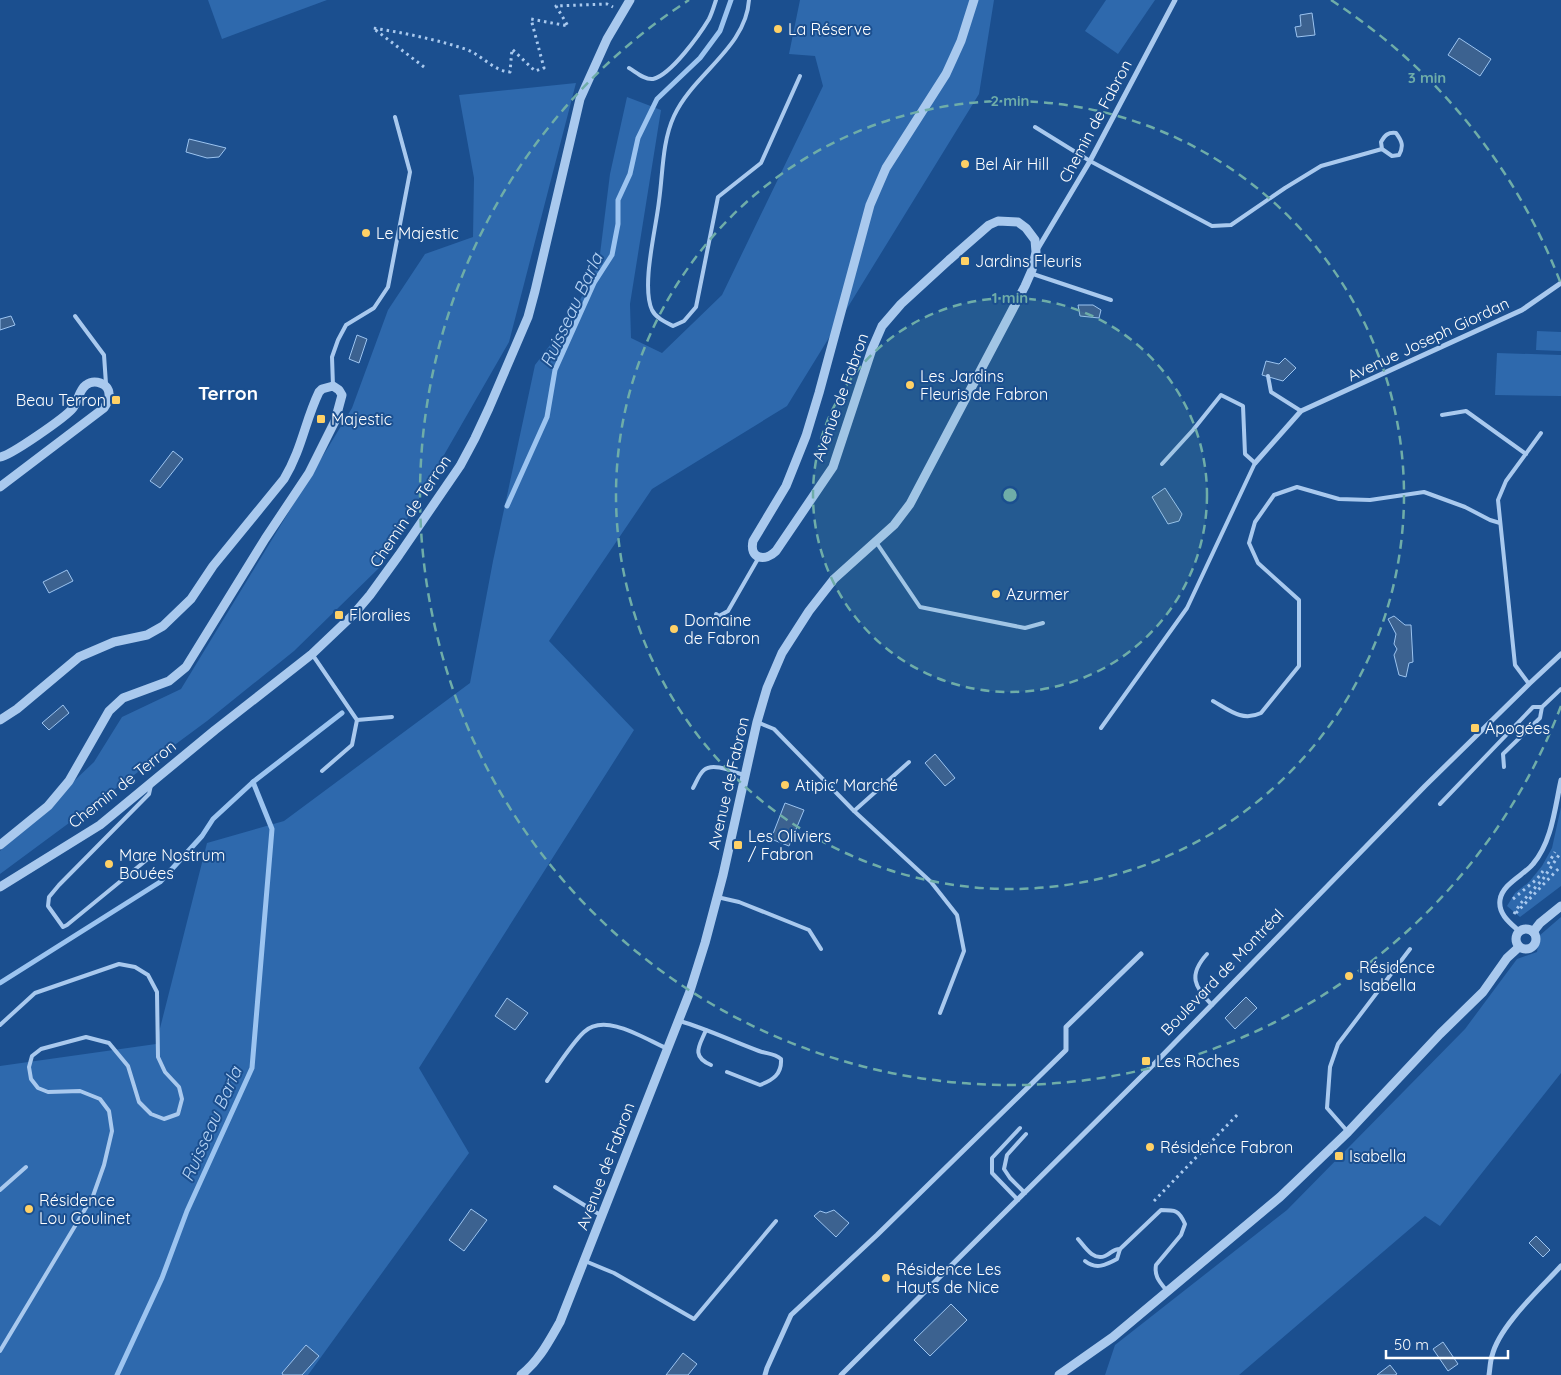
<svg xmlns="http://www.w3.org/2000/svg" width="1561" height="1375" font-family="Quicksand,sans-serif">
  <rect width="100%" height="100%" fill="#1b4f8f"/>
  <g fill="#2e69ad">
    <polygon points="208,0 327,0 222,39"/>
    <polygon points="800,0 994,0 979,94 787,406 652,489 549,641 634,730 419,1068 469,1153 308,1375 0,1375 0,1066 156,1044 207,843 284,821 470,683 493,561 535,365 572,316 599,262 610,174 627,97 661,110 630,304 631,338 662,353 722,295 823,86 815,56 789,54"/>
    <polygon points="1106,0 1155,0 1118,54 1085,31"/>
    <polygon points="576,83 509,342 379,568 294,651 207,721 0,874 0,851 94,762 122,717 181,689 352,408 388,310 425,254 473,237 474,178 459,95"/>
    <polygon points="1537,331 1561,332 1561,351 1536,350"/>
    <polygon points="1497,353 1561,355 1561,396 1495,395"/>
    <polygon points="1561,807 1561,886 1520,917 1507,906 1515,893 1529,882 1542,866 1552,848"/>
    <polygon points="1561,917 1561,1073 1440,1226 1425,1216 1239,1375 1105,1375 1115,1345 1287,1210 1465,1029 1517,959 1537,952 1539,936"/>
  </g>
  <g fill="#3c6290" stroke="#9cc4f0">
    <polygon points="1312,13 1315,35 1297,37 1295,27 1301,26 1300,15"/>
    <polygon points="1459,38 1491,59 1480,76 1448,55"/>
    <polygon points="189,139 226,148 219,157 207,158 186,152"/>
    <polygon points="1078,305 1093,305 1101,310 1099,318 1080,316"/>
    <polygon points="11,316 15,325 0,330 0,319"/>
    <polygon points="357,335 367,339 359,363 349,359"/>
    <polygon points="1285,358 1296,368 1283,381 1262,375 1266,361 1279,364"/>
    <polygon points="173,451 183,459 160,488 150,481"/>
    <polygon points="1165,488 1182,514 1179,521 1168,524 1152,497"/>
    <polygon points="67,570 73,581 49,593 43,582"/>
    <polygon points="1394,616 1405,625 1411,625 1413,662 1409,663 1406,677 1399,675 1394,655 1397,649 1394,644 1396,634 1388,619"/>
    <polygon points="63,705 69,713 49,730 42,723"/>
    <polygon points="935,754 955,778 945,786 925,763"/>
    <polygon points="785,803 804,810 789,846 771,839"/>
    <polygon points="1246,997 1257,1008 1235,1029 1225,1018"/>
    <polygon points="507,998 528,1013 515,1030 495,1016"/>
    <polygon points="471,1209 487,1220 464,1251 449,1240"/>
    <polygon points="834,1210 849,1223 836,1237 814,1216 820,1211 826,1213"/>
    <polygon points="1536,1236 1550,1250 1543,1257 1529,1243"/>
    <polygon points="951,1304 967,1320 930,1356 914,1340"/>
    <polygon points="1443,1342 1458,1364 1448,1371 1433,1349"/>
    <polygon points="306,1345 319,1356 302,1375 283,1375 282,1373"/>
    <polygon points="683,1353 697,1364 688,1375 666,1375"/>
    <polygon points="1390,1365 1397,1374 1395,1375 1377,1375"/>
  </g>
  <g fill="none" stroke-linecap="round" stroke-linejoin="round">
    <g stroke="#9cc4f0" stroke-width="5">
      <polyline points="507,506 547,417 555,370 594,283 612,255 618,224 618,200 630,174 638,138 657,99 700,58 720,31 731,0"/>
      <polyline points="0,983 160,882 202,836 213,819 253,782"/>
      <polyline points="117,1375 162,1278 187,1211 252,1068 272,829 253,782 342,713"/>
    </g>
    <g stroke="#a9c9ee" stroke-width="3" stroke-dasharray="2.5 4" stroke-linecap="butt">
      <path d="M424,67L373,28C404,33 435,39 465,49C481,54 493,71 510,72L512,49L535,71L544,68L531,19L568,26L556,6L607,4L613,7"/>
      <polyline points="1548,864 1555,852"/>
      <polyline points="1513,899 1537,879 1543,871"/>
      <polyline points="1516,913 1561,866"/>
      <polyline points="1514,914 1520,904 1543,879 1561,852"/>
      <polyline points="1154,1201 1239,1113"/>
    </g>
    <g stroke="#a9c9ee" stroke-width="4">
      <path d="M749,0C746,48 693,74 674,116C662,142 663,173 659,201C656,229 641,286 652,310C656,318 665,322 673,326L684,321L696,307L718,197L761,163L800,76"/>
      <path d="M629,68C636,72 644,80 653,79C671,75 700,34 709,19C712,13 714,6 716,0"/>
      <path d="M1035,127L1090,161L1212,226L1231,225L1285,188L1321,166L1382,149L1392,156L1399,155C1404,146 1402,141 1396,133C1388,132 1385,135 1381,142L1382,149"/>
      <polyline points="1030,273 1111,300"/>
      <polyline points="75,316 104,355 106,384"/>
      <polyline points="1268,376 1271,392 1301,411"/>
      <polyline points="333,386 332,357 338,340 346,325 374,308 388,287 410,172 395,117"/>
      <polyline points="1442,415 1466,411 1526,454"/>
      <polyline points="876,542 920,607 1025,628 1043,623"/>
      <polyline points="716,614 719,616 728,611 759,557"/>
      <polyline points="312,654 357,720 392,717"/>
      <polyline points="1529,684 1515,665 1498,500 1506,481 1541,433"/>
      <path d="M1213,701C1229,710 1242,722 1261,713L1299,666V600L1258,563L1249,543L1255,522L1274,495L1297,487L1339,499L1370,500L1424,492L1465,507L1490,520L1500,523"/>
      <polyline points="757,722 774,729 854,811 931,882 957,915 964,951 940,1013"/>
      <polyline points="1101,728 1187,608 1255,463 1245,454 1243,406 1221,395 1193,430 1162,464"/>
      <polyline points="1504,767 1503,754 1540,718 1542,707 1561,689"/>
      <polyline points="322,771 352,745 357,720"/>
      <polyline points="151,785 149,794 59,885 49,897 48,906 63,927 67,925 155,853"/>
      <path d="M693,788C696,783 699,774 704,770C713,762 734,772 744,775"/>
      <polyline points="1440,804 1533,707 1542,707"/>
      <polyline points="854,811 909,762"/>
      <polyline points="717,897 739,902 809,930 821,949"/>
      <path d="M1207,954C1188,975 1194,987 1212,1005"/>
      <path d="M680,1021C707,1029 732,1041 759,1051C767,1054 774,1053 781,1059C782,1074 773,1080 760,1085L727,1072"/>
      <polyline points="0,1025 35,993 119,964 135,967 148,975 157,992 158,1057 165,1072 179,1087 182,1099 178,1114 164,1119 151,1114 139,1102 128,1066 109,1043 86,1037 41,1049 32,1056 29,1067 31,1079 38,1088 48,1092 80,1091 100,1099 109,1111 112,1131 104,1165 93,1196 0,1351"/>
      <path d="M706,1030C700,1045 690,1056 711,1065"/>
      <path d="M547,1081C557,1067 572,1043 584,1032C605,1012 645,1039 666,1048"/>
      <polyline points="1348,1132 1327,1108 1330,1067 1338,1044 1410,949"/>
      <polyline points="555,1187 602,1216"/>
      <polyline points="0,1190 26,1167"/>
      <polyline points="1025,1193 1010,1178 1004,1169 1007,1155 1026,1134"/>
      <polyline points="1018,1200 992,1173 992,1158 1020,1128"/>
      <path d="M1078,1239C1085,1247 1093,1261 1105,1256C1112,1253 1112,1249 1120,1249L1161,1210C1175,1210 1179,1210 1185,1224L1181,1235L1156,1265C1154,1277 1160,1282 1167,1291"/>
      <polyline points="585,1261 614,1273 694,1319 776,1221"/>
      <path d="M1085,1261C1096,1270 1106,1265 1117,1259L1120,1249"/>
    </g>
    <g stroke="#a9c9ee" stroke-width="5">
      <polyline points="1037,250 1090,161 1175,0"/>
      <polyline points="1255,463 1301,411 1522,310 1561,283"/>
      <path d="M1519,931C1510,923 1498,914 1500,900C1502,884 1524,875 1533,864C1552,842 1555,807 1561,780"/>
      <polyline points="765,1375 767,1368 791,1315 877,1235 1066,1050 1066,1027 1141,954"/>
      <polyline points="841,1375 1155,1063 1425,786 1529,684 1561,654"/>
      <path d="M1489,1375C1490,1369 1490,1362 1492,1356C1499,1326 1540,1289 1561,1266"/>
    </g>
    <g stroke="#a9c9ee" stroke-width="9">
      <path d="M0,457C10,456 66,417 73,408C78,401 79,390 86,385C94,379 109,383 109,394C110,400 106,404 104,408L0,487"/>
      <path d="M0,720L17,709L79,657L114,642L147,635L163,626L191,599L213,566L284,479C302,449 305,421 319,392L322,389L333,386L339,390L342,395L335,421L309,473L265,539L186,667L169,681L123,698L109,711L69,781L48,806L0,845"/>
      <polyline points="0,887 100,825 215,730 312,654 353,615 370,595 399,555 460,466 475,438 489,408 528,317 535,291 580,99 607,39 630,0"/>
      <circle cx="1526" cy="939" r="10"/>
      <polyline points="1533,932 1540,923 1561,906"/>
      <path d="M521,1375C539,1361 549,1341 560,1322L689,994L705,943L723,875L757,722L767,688L782,653L809,611L834,579L894,525L910,504L1025,286L1032,270L1036,252L1035,240L1026,228L1018,222L998,221L989,225L949,260L901,304L882,326L872,349L833,467L776,551C765,562 749,559 753,541L786,486L806,436L819,393L870,205L886,168L946,74L961,41L974,0"/>
      <polyline points="1059,1375 1113,1337 1280,1197 1348,1132 1440,1034 1483,992 1507,958 1519,947"/>
    </g>
  </g>
  <circle cx="1010" cy="495" r="197" fill="#6fada8" fill-opacity=".12"/>
  <g fill="none" stroke="#6fada8" stroke-width="2.5" stroke-dasharray="9 6">
    <circle cx="1010" cy="495" r="197"/>
    <circle cx="1010" cy="495" r="394"/>
    <path d="M1561 706A590 590 0 1 1 689 0M1331 0A590 590 0 0 1 1561 284"/>
  </g>
  <g fill="#ffd166" stroke="#1b4f8f" stroke-width="2">
    <circle cx="778" cy="29" r="5"/>
    <circle cx="965" cy="164" r="5"/>
    <circle cx="366" cy="233" r="5"/>
    <rect x="960" y="256" width="10" height="10" rx="2.5"/>
    <circle cx="910" cy="385" r="5"/>
    <rect x="111" y="395" width="10" height="10" rx="2.5"/>
    <rect x="316" y="414" width="10" height="10" rx="2.5"/>
    <circle cx="996" cy="594" r="5"/>
    <rect x="334" y="610" width="10" height="10" rx="2.5"/>
    <circle cx="674" cy="629" r="5"/>
    <rect x="1470" y="723" width="10" height="10" rx="2.5"/>
    <circle cx="785" cy="785" r="5"/>
    <rect x="733" y="840" width="10" height="10" rx="2.5"/>
    <circle cx="109" cy="864" r="5"/>
    <circle cx="1349" cy="976" r="5"/>
    <rect x="1141" y="1056" width="10" height="10" rx="2.5"/>
    <circle cx="1150" cy="1147" r="5"/>
    <rect x="1334" y="1151" width="10" height="10" rx="2.5"/>
    <circle cx="29" cy="1209" r="5"/>
    <circle cx="886" cy="1278" r="5"/>
  </g>
  <g text-anchor="middle" dominant-baseline="central" stroke-width="4" stroke-linejoin="round" paint-order="stroke">
    <g font-size="16" fill="#fff" stroke="#1b4f8f" text-anchor="start">
      <text x="788" y="29">La Réserve</text>
      <text x="975" y="164">Bel Air Hill</text>
      <text x="376" y="233">Le Majestic</text>
      <text x="975" y="261">Jardins Fleuris</text>
      <text x="920" y="376">Les Jardins<tspan x="920" dy="18">Fleuris de Fabron</tspan></text>
      <text x="106" y="400" text-anchor="end">Beau Terron</text>
      <text x="331" y="419">Majestic</text>
      <text x="1006" y="594">Azurmer</text>
      <text x="349" y="615">Floralies</text>
      <text x="684" y="620">Domaine<tspan x="684" dy="18">de Fabron</tspan></text>
      <text x="1485" y="728">Apogées</text>
      <text x="795" y="785">Atipic' Marché</text>
      <text x="748" y="836">Les Oliviers<tspan x="748" dy="18">/ Fabron</tspan></text>
      <text x="119" y="855">Mare Nostrum<tspan x="119" dy="18">Bouées</tspan></text>
      <text x="1359" y="967">Résidence<tspan x="1359" dy="18">Isabella</tspan></text>
      <text x="1156" y="1061">Les Roches</text>
      <text x="1160" y="1147">Résidence Fabron</text>
      <text x="1349" y="1156">Isabella</text>
      <text x="39" y="1200">Résidence<tspan x="39" dy="18">Lou Coulinet</tspan></text>
      <text x="896" y="1269">Résidence Les<tspan x="896" dy="18">Hauts de Nice</tspan></text>
    </g>
    <g font-size="16" fill="#fff" stroke="#1b4f8f">
      <text transform="translate(1095 121) rotate(-62)">Chemin de Fabron</text>
      <text transform="translate(1428 339) rotate(-25)">Avenue Joseph Giordan</text>
      <text transform="translate(840 397) rotate(-70)">Avenue de Fabron</text>
      <text transform="translate(410 511) rotate(-56)">Chemin de Terron</text>
      <text transform="translate(728 783) rotate(-77)">Avenue de Fabron</text>
      <text transform="translate(122 784) rotate(-38)">Chemin de Terron</text>
      <text transform="translate(1222 972) rotate(-46)">Boulevard de Montréal</text>
      <text transform="translate(605 1166) rotate(-69)">Avenue de Fabron</text>
    </g>
    <g font-size="18" font-style="italic" fill="#b5d3f5" stroke="#1b4f8f">
      <text transform="translate(571 310) rotate(-65)">Ruisseau Barla</text>
      <text transform="translate(211 1124) rotate(-66)">Ruisseau Barla</text>
    </g>
    <g font-size="19" font-weight="bold" fill="#fff" stroke="#1b4f8f">
      <text x="228" y="393">Terron</text>
    </g>
  </g>
  <circle cx="1010" cy="495" r="8" fill="#6fada8" stroke="#1b4f8f" stroke-width="2.5"/>
  <g font-size="15" text-anchor="middle" font-weight="bold" fill="#6fada8" stroke="#1b4f8f" stroke-width="4" stroke-linejoin="round" paint-order="stroke">
    <text x="1427" y="83">3 min</text>
    <text x="1010" y="106">2 min</text>
    <text x="1010" y="303">1 min</text>
  </g>
  <path d="M1386 1350v8h122v-8" fill="none" stroke="#ffffff" stroke-width="2.5"/>
  <text x="1394" y="1350" font-size="15" fill="#ffffff" stroke="#1b4f8f" stroke-width="4" paint-order="stroke">50 m</text>
</svg>
